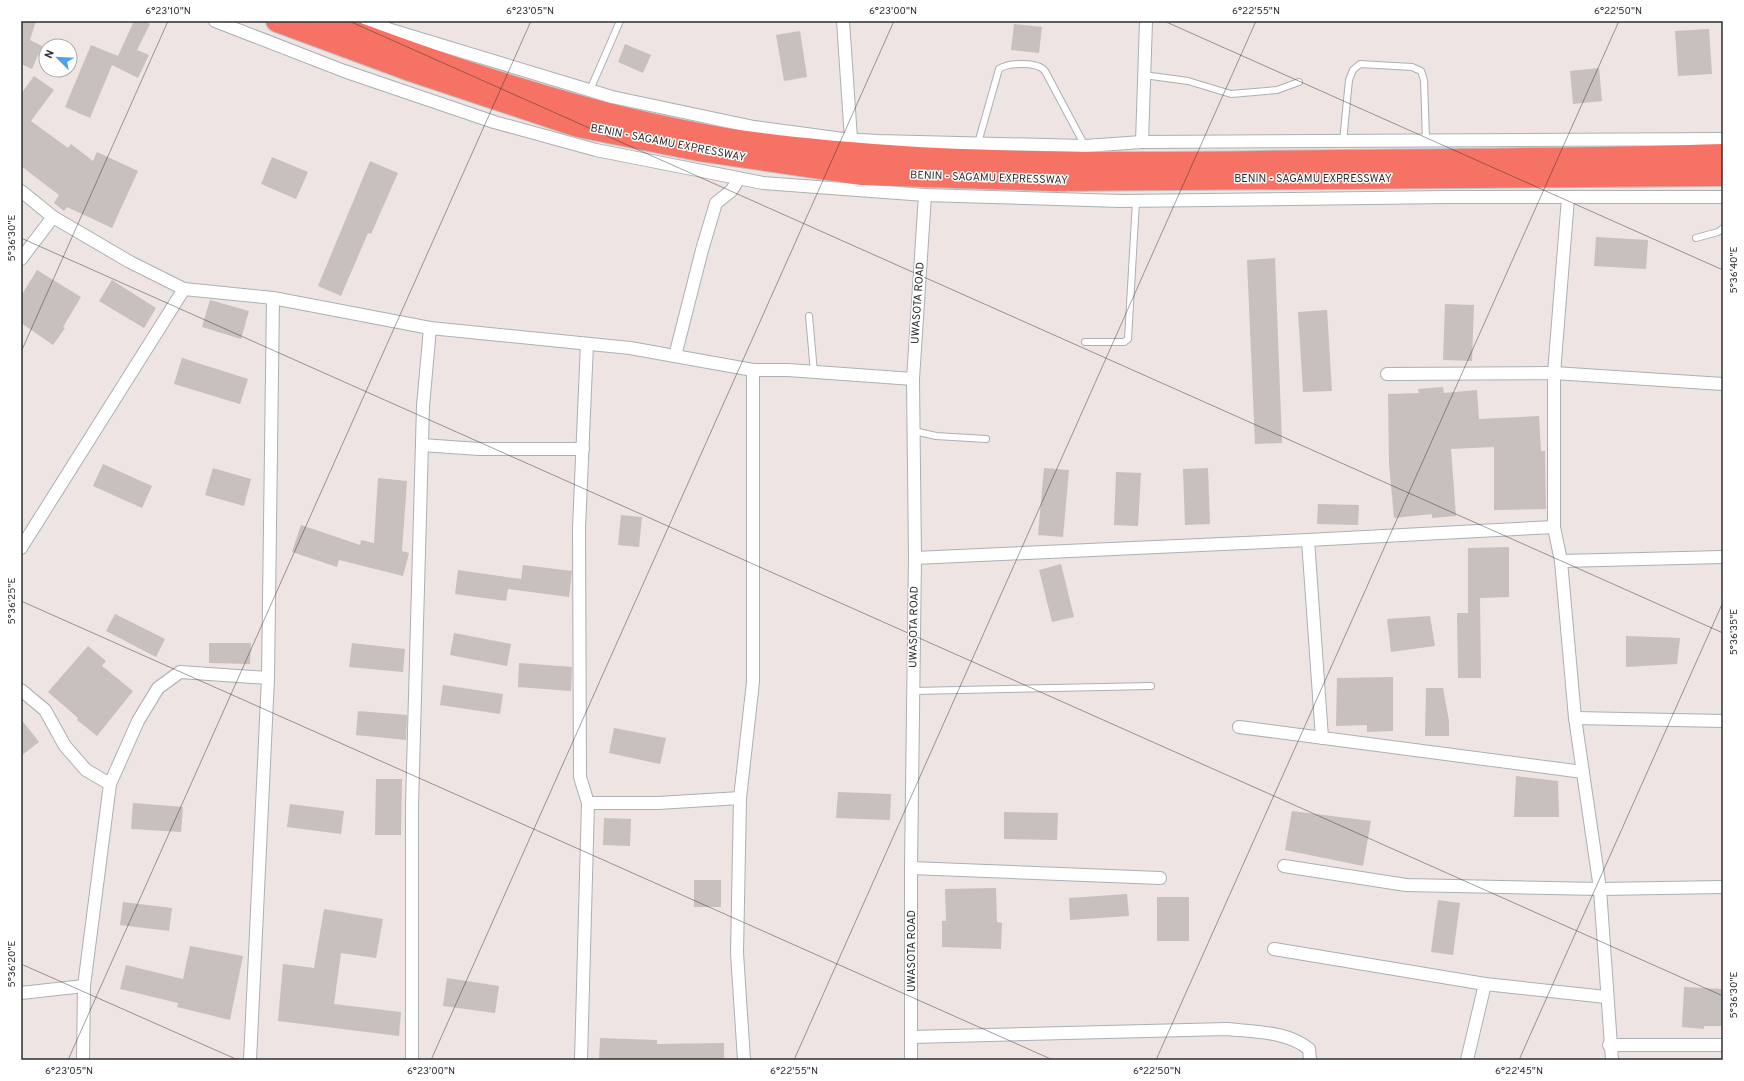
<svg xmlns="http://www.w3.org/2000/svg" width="1744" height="1081" font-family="Overpass,sans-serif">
  <rect width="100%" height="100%" fill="#eee4e2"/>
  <g fill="#c7c0bd">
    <polygon points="21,21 36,21 30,40 42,46 32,69 21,64"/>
    <polygon points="134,21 144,21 150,24 137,50 149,55 138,78 112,65 90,118 65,107 91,45 118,56"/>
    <polygon points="1014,24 1042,27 1039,53 1011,50"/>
    <polygon points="1709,29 1712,74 1678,76 1675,31"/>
    <polygon points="800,31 807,77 784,81 776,35"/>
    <polygon points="625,44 651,55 643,73 618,62"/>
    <polygon points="1599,68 1602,101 1573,104 1570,71"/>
    <polygon points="34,76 54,90 31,121 68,148 71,144 93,161 97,152 138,171 112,228 67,207 64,211 54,203 59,195 21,166 21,94"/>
    <polygon points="272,157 308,172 296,199 261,184"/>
    <polygon points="370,161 398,173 371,234 368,233 341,296 318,286"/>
    <polygon points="1596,237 1648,240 1646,269 1594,266"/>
    <polygon points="1275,258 1282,443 1255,444 1247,260"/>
    <polygon points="37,270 81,297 63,327 65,328 53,345 21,323 21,296"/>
    <polygon points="112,280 156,308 144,328 99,301"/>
    <polygon points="210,300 249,311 241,339 202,327"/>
    <polygon points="1445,304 1474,305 1472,361 1443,360"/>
    <polygon points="1327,310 1332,391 1303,392 1298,312"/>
    <polygon points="182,358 248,379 240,404 174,384"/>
    <polygon points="1443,387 1444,393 1477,390 1479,419 1539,416 1541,451 1545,451 1546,509 1494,510 1494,447 1451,449 1456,516 1432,518 1432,514 1394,518 1389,464 1388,394 1419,393 1418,389"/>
    <polygon points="103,464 152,486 142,508 93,486"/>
    <polygon points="213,468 251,479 244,506 205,495"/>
    <polygon points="1044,468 1069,470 1063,537 1038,535"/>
    <polygon points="1208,468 1210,524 1185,525 1183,469"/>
    <polygon points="1116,472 1141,473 1138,526 1114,525"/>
    <polygon points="378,478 407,481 402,551 409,553 403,576 339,560 337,567 292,552 301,525 360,545 361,540 374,543"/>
    <polygon points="1318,504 1359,505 1358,525 1317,524"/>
    <polygon points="621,515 642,517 639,547 618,545"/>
    <polygon points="1509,547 1509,597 1480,598 1481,678 1458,678 1457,613 1468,613 1468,548"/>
    <polygon points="1061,564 1074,617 1052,622 1039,570"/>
    <polygon points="523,565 572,571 569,597 508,589 506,601 455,594 458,570 521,579"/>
    <polygon points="115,614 165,639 156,657 106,631"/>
    <polygon points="1430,616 1435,646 1391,652 1387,619"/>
    <polygon points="454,633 511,644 507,666 450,655"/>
    <polygon points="1626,636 1680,638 1677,664 1626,667"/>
    <polygon points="209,643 251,643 250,664 209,663"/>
    <polygon points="352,643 405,649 403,672 349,667"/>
    <polygon points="88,646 106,661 102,666 133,691 97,736 77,720 78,718 48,692"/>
    <polygon points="519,663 572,667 571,691 518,687"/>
    <polygon points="1393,677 1393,731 1367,732 1367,725 1336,726 1337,678"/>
    <polygon points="443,685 503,694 500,714 440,705"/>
    <polygon points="1426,688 1443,688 1449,721 1449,736 1425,736"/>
    <polygon points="358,711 407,715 406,740 356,735"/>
    <polygon points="21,719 39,742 21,756"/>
    <polygon points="614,728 666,738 660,764 609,753"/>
    <polygon points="1516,776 1558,781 1559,817 1514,817"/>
    <polygon points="376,779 402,779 401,835 375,835"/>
    <polygon points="838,792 891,794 890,820 836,818"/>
    <polygon points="133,803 183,807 181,832 131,829"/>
    <polygon points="290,804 344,811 341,834 287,827"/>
    <polygon points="1292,811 1371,821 1363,866 1285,850"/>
    <polygon points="1004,812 1058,813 1057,840 1004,839"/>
    <polygon points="604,818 631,819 630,846 603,845"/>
    <rect x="694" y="880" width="27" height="27"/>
    <polygon points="996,888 997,922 1002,923 1001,949 942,947 942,921 946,921 945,889"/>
    <polygon points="1127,894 1129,916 1070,920 1069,898"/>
    <rect x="1157" y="897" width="32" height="44"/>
    <polygon points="1438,900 1460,903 1453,955 1431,952"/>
    <polygon points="123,902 172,908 169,931 120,925"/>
    <polygon points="324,909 383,919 376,958 341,953 334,1004 401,1012 399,1036 278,1021 283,964 314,968"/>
    <polygon points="190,946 243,956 230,1020 177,1007 178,1003 120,989 126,965 183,979"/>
    <polygon points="447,978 499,986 495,1013 443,1006"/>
    <polygon points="1684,987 1723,989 1723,1026 1704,1026 1704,1029 1682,1027"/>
    <polygon points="600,1038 657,1040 657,1044 724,1043 724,1060 599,1060"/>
  </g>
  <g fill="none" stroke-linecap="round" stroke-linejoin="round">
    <g stroke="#abb0b5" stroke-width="8">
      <g id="lane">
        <polyline points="1144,75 1188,81 1231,94 1277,90 1299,82"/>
        <polyline points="590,90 620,21"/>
        <polyline points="1343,141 1349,80 1353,70 1360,64 1412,67 1421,71 1424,80 1426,140"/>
        <path d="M978,143L999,69C1008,63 1037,61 1045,71L1085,146"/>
        <polyline points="1696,238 1718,232 1723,228"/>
        <polyline points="809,316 814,372"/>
        <polyline points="1085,342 1124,342 1128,339 1136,201"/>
        <polyline points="914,431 936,436 986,439"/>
        <polyline points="913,691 1151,686"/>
      </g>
    </g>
    <g stroke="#abb0b5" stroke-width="14">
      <g id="street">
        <polyline points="215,21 344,71 494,122 596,150 763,183 925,195 1121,201 1448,197 1723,197"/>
        <polyline points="367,21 391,30 612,97 754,127 843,139 878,141 1085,146 1142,142 1723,139"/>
        <polyline points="843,21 851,139"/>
        <polyline points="1142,142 1146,21"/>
        <polyline points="21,191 53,217 130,262 184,289 273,298 430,328 630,348 753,370 788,370 913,379"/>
        <polyline points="1568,198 1554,373 1554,527 1561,561 1575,718 1600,889 1612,1060"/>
        <polyline points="21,259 53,217"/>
        <polyline points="675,356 702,250 716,203 731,191 739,179"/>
        <polyline points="1387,374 1554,373 1723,384"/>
        <polyline points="422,445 479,449 583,449"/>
        <polyline points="1308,540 1322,738"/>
        <polyline points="21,548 184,289"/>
        <polyline points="915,558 1308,540 1554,527"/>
        <polyline points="1561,561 1723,557"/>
        <polyline points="21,690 45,710 65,746 86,770 110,784"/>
        <polyline points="1575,718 1723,721"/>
        <polyline points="1239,727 1583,772"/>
        <polyline points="588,803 658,803 740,798"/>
        <polyline points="1284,866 1406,885 1600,889 1723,887"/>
        <polyline points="911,868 1160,878"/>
        <polyline points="1274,949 1485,984 1606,997"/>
        <polyline points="21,993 84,986"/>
        <path d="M912,1037L1227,1029C1254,1032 1287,1031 1309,1049L1310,1060"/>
        <polyline points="1609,1045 1723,1045"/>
        <polyline points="83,1060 84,986 110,784 138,721 158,688 180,672 268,678"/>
        <polyline points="250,1060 268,678 273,298"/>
        <polyline points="412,1060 412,805 423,406 430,328"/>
        <polyline points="581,1060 588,803 580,777 579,528 587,344"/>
        <polyline points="744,1060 737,953 740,798 753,682 753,370"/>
        <polyline points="911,1060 911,868 915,558 913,379 925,195"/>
        <polyline points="1467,1060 1485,984"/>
      </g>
    </g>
    <g stroke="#c4c4c4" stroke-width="24">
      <g id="highway">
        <polyline points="277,21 407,69 578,126 699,150 862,174 1052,180 1723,175"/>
        <path d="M324,21C452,69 584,115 720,138C785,149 852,154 918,158C1032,164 1146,164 1260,162C1414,160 1569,160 1723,155"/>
      </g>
    </g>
    <use href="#lane" stroke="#fff" stroke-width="6"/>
    <use href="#street" stroke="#fff" stroke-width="12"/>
    <use href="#highway" stroke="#f67264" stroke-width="22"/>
  </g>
  <path fill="none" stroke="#2e2e2e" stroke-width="1" stroke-opacity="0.45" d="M349,21L1723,633M1164,21L1723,270M21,238L1723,996M21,352L168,21M21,601L1053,1060M21,964L238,1060M68,1060L531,21M431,1060L894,21M794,1060L1256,21M1156,1060L1619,21M1519,1060L1723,602"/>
  <g text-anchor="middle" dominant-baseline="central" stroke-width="3" stroke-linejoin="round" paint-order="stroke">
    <g font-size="11" fill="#2e2e2e" stroke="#fff">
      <text transform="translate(668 143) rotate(11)">BENIN - SAGAMU EXPRESSWAY</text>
      <text transform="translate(989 178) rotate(2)">BENIN - SAGAMU EXPRESSWAY</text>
      <text x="1313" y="179">BENIN - SAGAMU EXPRESSWAY</text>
      <text transform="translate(918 303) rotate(-86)">UWASOTA ROAD</text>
      <text transform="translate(914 627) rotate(-89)">UWASOTA ROAD</text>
      <text transform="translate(912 951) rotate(-90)">UWASOTA ROAD</text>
    </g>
  </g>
  <rect width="1744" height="1081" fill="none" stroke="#ffffff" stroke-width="44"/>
  <g transform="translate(58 58) rotate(294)"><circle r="19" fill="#ffffff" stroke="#ababab"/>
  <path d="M0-3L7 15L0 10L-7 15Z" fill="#4ba2f1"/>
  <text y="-6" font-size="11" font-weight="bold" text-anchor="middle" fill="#2e2e2e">N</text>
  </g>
  <rect x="22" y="22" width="1700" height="1037" fill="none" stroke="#2e2e2e" stroke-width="1.5"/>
  <g font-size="10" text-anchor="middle" fill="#2e2e2e">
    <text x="168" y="14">6°23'10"N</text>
    <text x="530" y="14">6°23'05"N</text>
    <text x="893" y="14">6°23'00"N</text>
    <text x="1256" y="14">6°22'55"N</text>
    <text x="1618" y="14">6°22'50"N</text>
    <text transform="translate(11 238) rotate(-90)" y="4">5°36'30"E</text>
    <text transform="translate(1733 270) rotate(-90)" y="4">5°36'40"E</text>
    <text transform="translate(11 601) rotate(-90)" y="4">5°36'25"E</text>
    <text transform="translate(1733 632) rotate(-90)" y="4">5°36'35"E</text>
    <text transform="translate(11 964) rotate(-90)" y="4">5°36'20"E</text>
    <text transform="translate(1733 995) rotate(-90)" y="4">5°36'30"E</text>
    <text x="69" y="1074">6°23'05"N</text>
    <text x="431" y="1074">6°23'00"N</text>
    <text x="794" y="1074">6°22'55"N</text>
    <text x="1157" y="1074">6°22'50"N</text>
    <text x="1519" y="1074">6°22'45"N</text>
  </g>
</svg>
